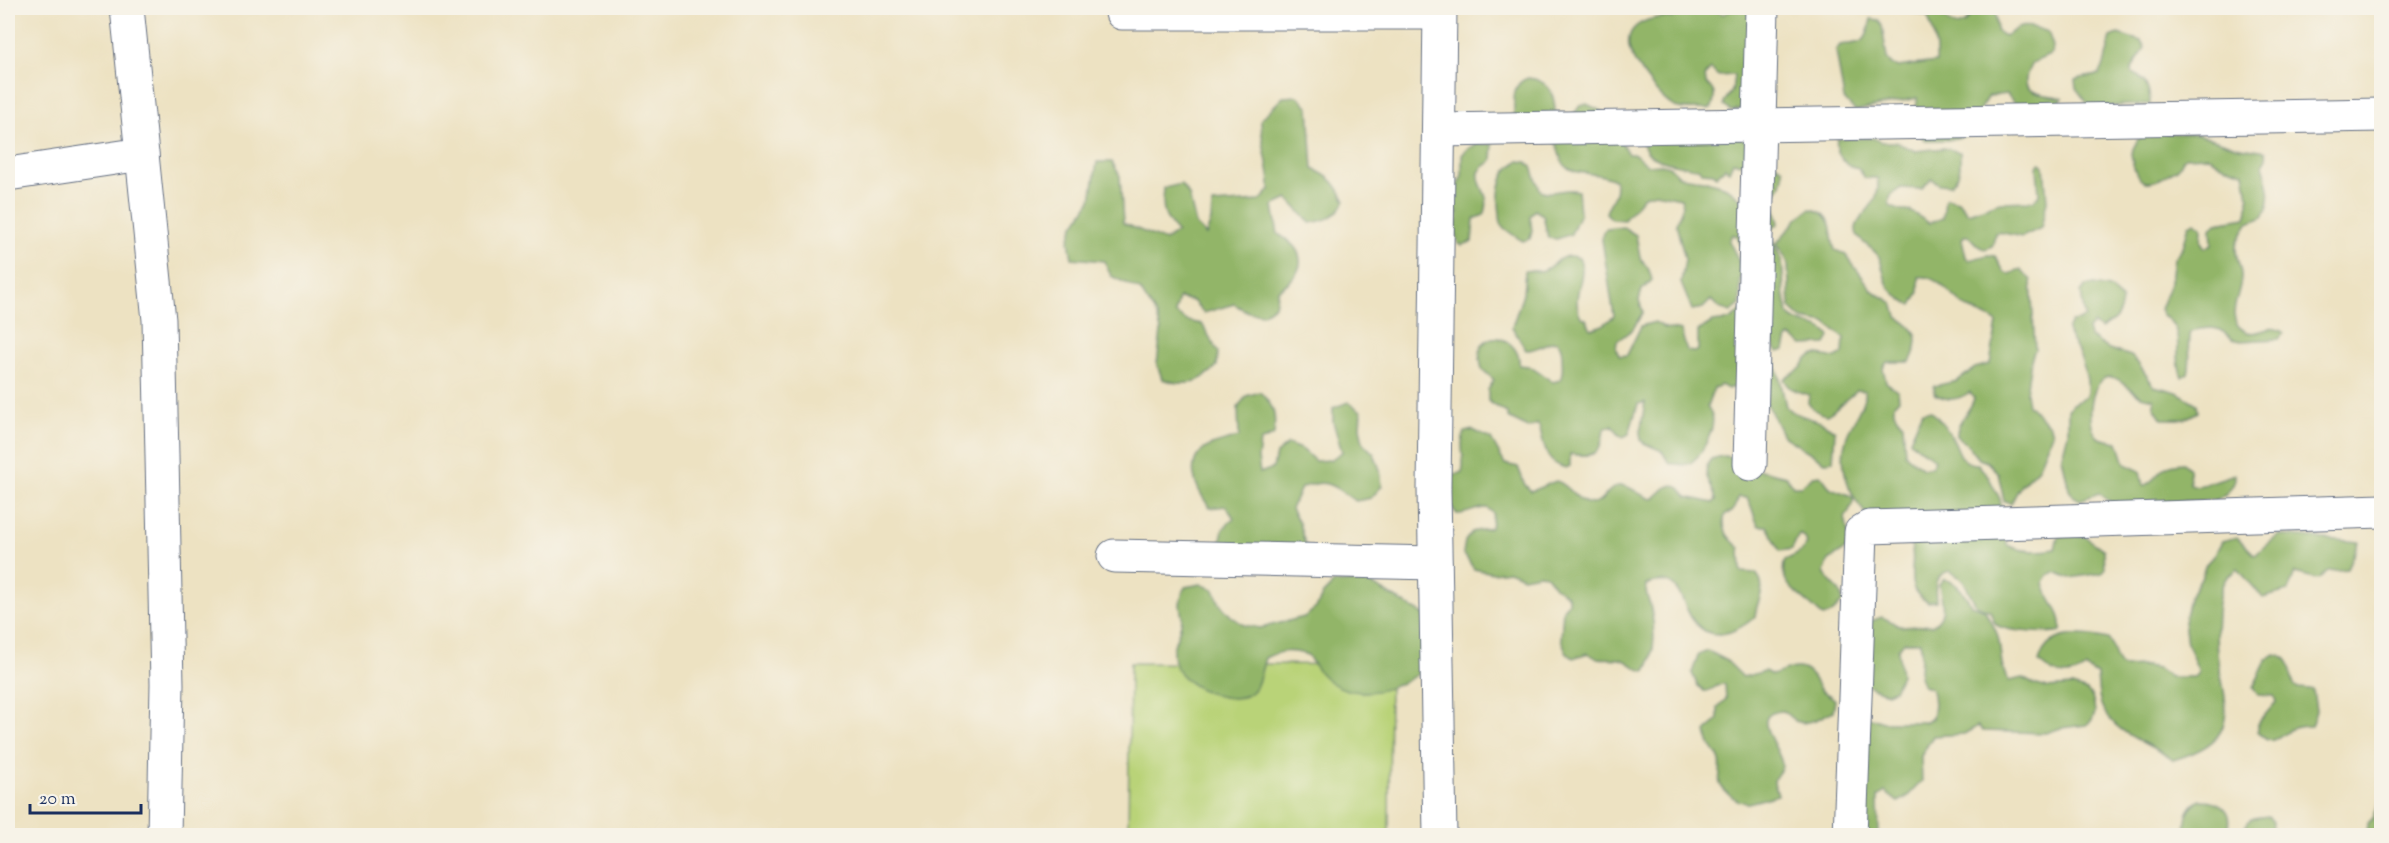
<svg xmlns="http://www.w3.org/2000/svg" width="2389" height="843" font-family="'Sorts Mill Goudy',serif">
  <rect width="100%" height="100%" fill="#f7f3e8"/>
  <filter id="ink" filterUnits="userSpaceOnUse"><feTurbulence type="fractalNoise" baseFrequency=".0167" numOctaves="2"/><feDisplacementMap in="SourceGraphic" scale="12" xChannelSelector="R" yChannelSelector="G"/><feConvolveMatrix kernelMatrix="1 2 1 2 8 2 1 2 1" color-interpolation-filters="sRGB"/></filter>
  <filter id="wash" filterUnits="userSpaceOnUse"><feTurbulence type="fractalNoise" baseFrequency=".008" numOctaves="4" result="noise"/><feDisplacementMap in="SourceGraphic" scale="24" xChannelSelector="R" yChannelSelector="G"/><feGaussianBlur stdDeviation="1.35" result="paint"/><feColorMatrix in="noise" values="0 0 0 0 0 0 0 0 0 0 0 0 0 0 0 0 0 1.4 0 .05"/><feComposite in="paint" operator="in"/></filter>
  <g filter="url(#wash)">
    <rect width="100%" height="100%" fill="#ede2c2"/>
    <polygon fill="#b9d378" stroke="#6a816b" stroke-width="1.5" points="1130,663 1390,665 1389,835 1128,836"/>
    <g fill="#92b568" stroke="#567263" stroke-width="1.5">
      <path d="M1686,8H1710L1723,14L1737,8L1749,10L1760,106L1731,111L1724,106V102L1732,91L1734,75L1718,76L1711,69L1705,75L1706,83C1715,91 1716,95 1712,107L1709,109C1699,109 1682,111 1673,106C1659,98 1632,63 1629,47C1625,22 1654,16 1672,18Z"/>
      <path d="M1910,8H1941C1944,17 1947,23 1957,26L1965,23L1970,16L1960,8H1995L1997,31L2004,36C2010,34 2012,31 2018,28C2026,24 2040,29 2048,32L2053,46L2052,54L2032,63C2013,97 2042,93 2063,98L2058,104L2016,106L2007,94L1989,96L1964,136L1948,140H1925C1919,135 1913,121 1915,112C1915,107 1918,104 1917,98L1855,111L1844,99L1836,51L1840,45C1865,42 1866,44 1871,19L1879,20L1882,26L1887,58L1891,64L1898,67L1936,62C1937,47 1934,29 1927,16L1913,12Z"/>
      <path d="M2118,34L2141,41L2145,47C2141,58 2134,62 2131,72C2145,79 2150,88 2150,104L2090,107L2076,88L2075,80C2082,77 2093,77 2099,74C2105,70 2108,45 2111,37Z"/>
      <path d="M1528,78C1547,79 1555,93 1555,112L1572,116L1580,106L1587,104L1605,113L1628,154H1635L1647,165L1662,164L1669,166L1680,177L1703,180L1726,187L1741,199L1775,208L1779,223L1768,232L1782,260L1784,291L1788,314C1799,328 1822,322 1830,337L1826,344L1803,345L1790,336L1788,338L1785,350L1778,352L1775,350L1744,252L1736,235H1732L1729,241L1741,265L1740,305L1731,312L1719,308L1711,300L1703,308L1692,310L1681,283L1685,259L1676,224L1683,205L1681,198L1655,193L1644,196L1624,220L1612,219L1606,213C1609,201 1620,193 1614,180C1587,166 1563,185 1557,144L1514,115C1514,101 1511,83 1528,78Z"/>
      <path d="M1298,96L1309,107L1313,169C1331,177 1336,183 1345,201C1336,217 1328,220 1310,223L1288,199L1273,206L1278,234C1308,251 1307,272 1278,290L1275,305L1263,314L1248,312L1234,304L1204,313L1193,301L1179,298L1175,313L1187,321L1202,324L1218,352L1217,366C1200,384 1185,387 1162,379L1157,364L1161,331L1157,316L1140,290L1111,276L1104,261L1072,258L1069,241L1073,227L1091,200L1097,162H1112L1120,176L1123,223L1165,241L1177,232C1162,216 1162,209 1164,188L1181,184L1189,195L1196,225L1206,235L1211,220L1212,204L1260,201L1270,190C1271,166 1260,144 1261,119L1283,97Z"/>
      <path d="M1639,128L1774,142V163L1783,169C1784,182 1780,192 1768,198L1747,159L1741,164L1733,162L1729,171L1725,168L1716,176L1714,173L1702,172L1698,168C1691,168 1686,166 1679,165C1652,160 1643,156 1639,128Z"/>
      <path d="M2152,133L2198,134L2235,146L2266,151L2267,158L2263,165C2269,185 2274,198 2263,217L2248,223C2245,230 2240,236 2237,243C2233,252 2241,266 2241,275C2243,292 2222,319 2245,331C2259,338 2268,321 2284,333L2279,339L2241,341L2233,339L2221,330L2213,328L2199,329L2191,332C2187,345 2192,359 2188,373L2182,377C2172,355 2187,329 2163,316L2160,309L2171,281L2174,258L2183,247L2189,225L2195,222L2202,227L2201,242L2205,248L2212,244L2211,229L2216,223L2246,218C2251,204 2246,186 2244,172L2222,165L2208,156L2185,157C2182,160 2180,167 2177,169C2174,171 2171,172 2168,174C2143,191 2135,181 2131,153L2138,139Z"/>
      <path d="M1873,138L1881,142H1897L1915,151L1944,148L1960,152C1960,166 1962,175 1950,185L1939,184L1932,179L1921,189L1901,188L1891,195L1889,203L1891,207L1902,211H1910L1929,223L1943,218L1945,200L1947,198L1958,201L1968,213L2000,202L2033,201L2039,195L2037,168L2038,164L2041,163L2044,166L2047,201L2041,228L2022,237L1999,232L1995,233L1993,245C1981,255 1976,242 1968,236H1964L1962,239L1966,257L1969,260L1988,255L1995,256L2005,273L2009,274L2021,270L2031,280L2035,349L2031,360L2026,393L2028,405L2050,426L2052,434L2038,468L2021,485L2011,503L2004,501L1998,473L1987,462L1979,459L1969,446L1957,436C1956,420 1971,412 1974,398L1970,392C1957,401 1948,401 1935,394L1934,386L1957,381L1975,368L1990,364L1997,323C1989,316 1980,314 1971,310C1955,302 1939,274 1919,277V292L1912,305C1906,304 1904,301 1900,298C1882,285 1886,274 1879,257C1874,247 1854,241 1856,228C1859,212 1883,205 1877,178H1865L1858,168L1847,165C1840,157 1835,150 1837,139Z"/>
      <path d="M1477,144H1493L1492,160C1489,165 1481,166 1479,173C1476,186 1493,195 1484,215L1474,219L1472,242L1462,245L1458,244L1455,232L1458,212L1452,206L1454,193L1462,175V155L1467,149Z"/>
      <path d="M1519,161L1527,162L1532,167L1540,190C1552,196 1564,187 1578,191L1580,213L1571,234L1557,239L1548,238L1543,215L1535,210L1530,216L1532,231L1530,239L1523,241C1517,238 1509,232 1504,228C1501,225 1500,218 1500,214C1497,194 1499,171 1519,161Z"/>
      <path d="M1810,209C1837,213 1828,231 1835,250L1845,254L1873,291L1893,303L1897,317C1919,330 1922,339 1910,362H1887L1883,368L1886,382L1898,391L1899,399L1894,404V412L1903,425L1905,454L1923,468L1931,467L1935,460C1927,451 1917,450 1910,440L1923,411H1931C1939,418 1947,429 1953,439C1960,451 1959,464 1978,464L1989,478L2000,499L2007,545C2020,552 2040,552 2055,549L2058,536H2084L2104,550L2105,569L2102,573L2070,578L2055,572L2048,575L2044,582C2046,600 2064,611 2061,631C2051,634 2002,632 1996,624C1993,621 1992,615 1990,611L1976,605L1963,580L1950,571C1933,575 1935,586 1936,601L1928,602C1900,588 1918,565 1911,546C1898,534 1877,527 1865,513C1848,493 1838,464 1846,439C1851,422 1864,408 1865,391L1857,390L1828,415C1818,414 1814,410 1808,403L1809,395C1797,391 1790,391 1784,379C1789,373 1795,373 1801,368C1803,366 1804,362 1807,359C1814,351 1827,357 1836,358L1843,354L1844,338L1826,323L1802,319L1790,308L1788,265L1785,257L1776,244L1797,219Z"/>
      <path d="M1623,227L1636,235L1640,257L1649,270L1652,280L1642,290L1639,300L1643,312L1633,329L1617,341L1616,349L1620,356L1627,355L1641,326L1655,322L1665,328L1681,331L1687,351L1695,352L1698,350V331L1712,322L1730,320L1742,310L1766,352H1770L1779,374L1786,407C1801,420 1820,417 1835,431L1833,461L1825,462L1783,436L1767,404L1732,387L1728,389L1721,385L1714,388L1707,407C1708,409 1711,412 1712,415C1716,428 1701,459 1688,464C1681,466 1676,463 1670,464L1662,451L1644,443L1641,440L1640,433L1645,402L1638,404L1629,434L1623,437L1619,435L1613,425L1604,429C1601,456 1594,457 1570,454V466L1566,468C1541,462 1546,443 1538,424L1528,428L1508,418V414L1488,401V390L1494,380L1482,369C1481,364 1478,356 1480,351C1487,325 1522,342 1519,365L1529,366L1553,382L1560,380C1564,372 1562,364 1562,356C1561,326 1541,352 1526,350L1512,327L1523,294L1525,271C1531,269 1538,273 1544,270C1557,264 1562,251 1579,258C1589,277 1569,295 1581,317L1586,319L1591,329L1603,325L1614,316L1602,240L1603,232L1606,229Z"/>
      <path d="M2094,285L2109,288L2122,300C2121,316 2115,321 2101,329L2093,324L2088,329L2090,337L2109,349L2131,356L2137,362L2154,386L2177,392L2197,404L2198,412L2185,419H2162L2154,407V399C2150,398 2144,397 2141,396C2130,391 2121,377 2109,377C2090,379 2086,422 2096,435C2101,441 2111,440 2118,442L2125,464L2140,471L2143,486C2161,479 2156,464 2183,463L2189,469L2190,484L2197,486L2205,484L2235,474C2236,487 2226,495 2215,500L2113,504L2099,493L2080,500L2073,496L2069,490L2062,457L2068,433V410L2072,404L2086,397C2090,382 2084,366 2078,352C2075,344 2069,339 2067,330L2071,322L2079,321L2085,317L2081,293L2086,286Z"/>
      <path d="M1260,392C1275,407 1276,414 1274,435L1260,442L1258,458L1260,473L1273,468L1276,454L1288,444L1303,450L1315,461L1330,460L1342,452L1333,422V408L1348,402L1361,411L1360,427L1363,443L1374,454L1380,470L1382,486L1371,498L1356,501C1332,487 1331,477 1301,488L1291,509L1299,523L1308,554L1220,544L1223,529L1234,518L1226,506L1210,508C1195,488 1181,458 1212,445C1220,442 1230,440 1239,437L1238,408L1246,396Z"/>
      <path d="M1473,430L1491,439L1505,464L1518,467L1525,485L1531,491L1556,481C1570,484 1577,504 1592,504C1604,504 1606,488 1618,486C1631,484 1640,497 1653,499L1665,488L1673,485L1680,488L1687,497L1713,503L1716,500C1713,485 1699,474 1711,459L1723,456L1731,457L1740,465L1786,476L1793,486H1801L1813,476L1820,475C1825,479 1828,488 1833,489C1856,498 1859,494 1845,518L1849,537L1846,549L1829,560L1824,572C1829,585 1840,585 1843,602L1831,614L1823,616C1817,612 1814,607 1808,603C1794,591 1778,581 1785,560C1794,556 1802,553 1807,544L1805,537L1799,534L1792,549L1780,551L1767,526H1759C1753,517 1753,507 1747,498L1739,497L1732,512L1725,514C1721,530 1728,538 1740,548L1741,572L1756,573C1769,591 1756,599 1755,617C1735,634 1709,645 1691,617C1679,597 1679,572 1646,585C1645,594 1649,600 1651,609C1655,628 1656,653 1646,671C1635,671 1631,661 1620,659C1608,657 1598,662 1588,653L1573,658L1567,653L1561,639L1563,609L1568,603V596L1555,587L1546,575L1539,574L1523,577L1509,571L1493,573L1474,569L1463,553L1465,541L1472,532L1491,528L1493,513L1487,508C1476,507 1467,515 1457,514L1449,504L1448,478L1462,472C1466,458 1458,446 1465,432Z"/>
      <path d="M2279,535L2359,542L2347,569L2328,571L2318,579L2295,573L2288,591L2263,598L2238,569C2235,572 2230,574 2227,577C2214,592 2215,648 2219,667C2232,721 2231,743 2173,760C2150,743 2115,735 2102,707C2098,698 2098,685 2097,675L2086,668C2069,680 2054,676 2039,662C2047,629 2083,633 2108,639C2116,648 2113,659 2122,667L2145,666L2158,668L2170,677H2194L2199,672L2187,644L2184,622L2189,598L2201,578L2206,564L2215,554L2222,541L2237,537L2255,555Z"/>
      <path d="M1944,579C1957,582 1965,593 1971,605L1985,610C1988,618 1993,624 1996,631C2003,647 1998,667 2009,681L2023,678L2033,684L2048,688L2072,686L2087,691L2092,697L2094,705L2095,713L2092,720L2086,725L2061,728L2046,733L1983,731L1978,726L1964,734L1933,736L1921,756L1922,781L1906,798L1898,802L1885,792L1878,797L1879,836L1859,835L1865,716L1883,722H1925L1932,718C1934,707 1935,698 1931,688L1923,686C1916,674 1924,657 1920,642H1904L1898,649L1901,675L1894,690L1887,693L1873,688L1866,683L1868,622L1882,617L1903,627L1932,625C1949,614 1941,601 1939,584Z"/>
      <path d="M1350,582L1371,584L1425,615V669C1386,698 1334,706 1308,655C1291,650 1281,650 1265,658C1262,667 1260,681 1255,689C1238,711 1185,688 1176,667C1167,648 1180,637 1182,618C1182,614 1180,609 1180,605C1180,599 1183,593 1185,587L1201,584L1214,590L1220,604L1231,616L1244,625L1260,628L1304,617L1316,608L1323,594L1334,583Z"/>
      <path d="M1708,651L1726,660L1743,677L1765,671L1772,675C1787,671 1800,661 1812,676C1816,680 1816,685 1820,689C1824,694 1831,694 1835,700L1833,711L1816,720L1803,723L1795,721L1783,711C1745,712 1782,750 1782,765C1782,773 1771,776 1775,786C1776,789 1778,792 1778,795C1773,796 1751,803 1747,803C1738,802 1724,793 1720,784C1718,778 1722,769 1720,761C1717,750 1709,750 1706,732L1718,719V707L1726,699L1725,684C1716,683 1713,692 1704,691L1698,687L1692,673L1698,655Z"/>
      <path d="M2275,654C2299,658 2285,682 2298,688C2302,689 2309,688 2313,690L2316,711L2311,726C2305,726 2297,726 2291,729C2278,734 2271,751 2258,731V723L2276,702L2274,696L2258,695L2253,688L2267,659Z"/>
      <polygon points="2381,799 2381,835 2367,835 2368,823 2373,818"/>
      <path d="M2201,800C2224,800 2236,814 2226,835H2187C2183,821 2187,805 2201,800Z"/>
      <polygon points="2268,816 2273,822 2272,835 2243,835 2247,822 2253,818"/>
    </g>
  </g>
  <g filter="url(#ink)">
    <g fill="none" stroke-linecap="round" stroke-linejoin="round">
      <g stroke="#646e81" stroke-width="35">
        <g id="minor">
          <polyline points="127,8 159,320 167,684 164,836"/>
          <polyline points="1440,8 1434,489 1440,836"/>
          <polyline points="1122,13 1439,13"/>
          <polyline points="1439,130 2382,115"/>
          <polyline points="8,174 142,154"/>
          <polyline points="1750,464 1762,8"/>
          <polyline points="1114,556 1435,563"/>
          <polyline points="1850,836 1861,532 1869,527 2382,511"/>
        </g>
      </g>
      <use href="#minor" stroke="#fff" stroke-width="33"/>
    </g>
  </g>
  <rect width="2389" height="843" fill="none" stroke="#f7f3e8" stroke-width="30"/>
  <path d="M30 804v9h111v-9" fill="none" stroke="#1b2f5e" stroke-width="3"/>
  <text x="39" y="804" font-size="18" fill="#1b2f5e" stroke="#f7f3e8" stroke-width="4.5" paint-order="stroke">20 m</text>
</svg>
